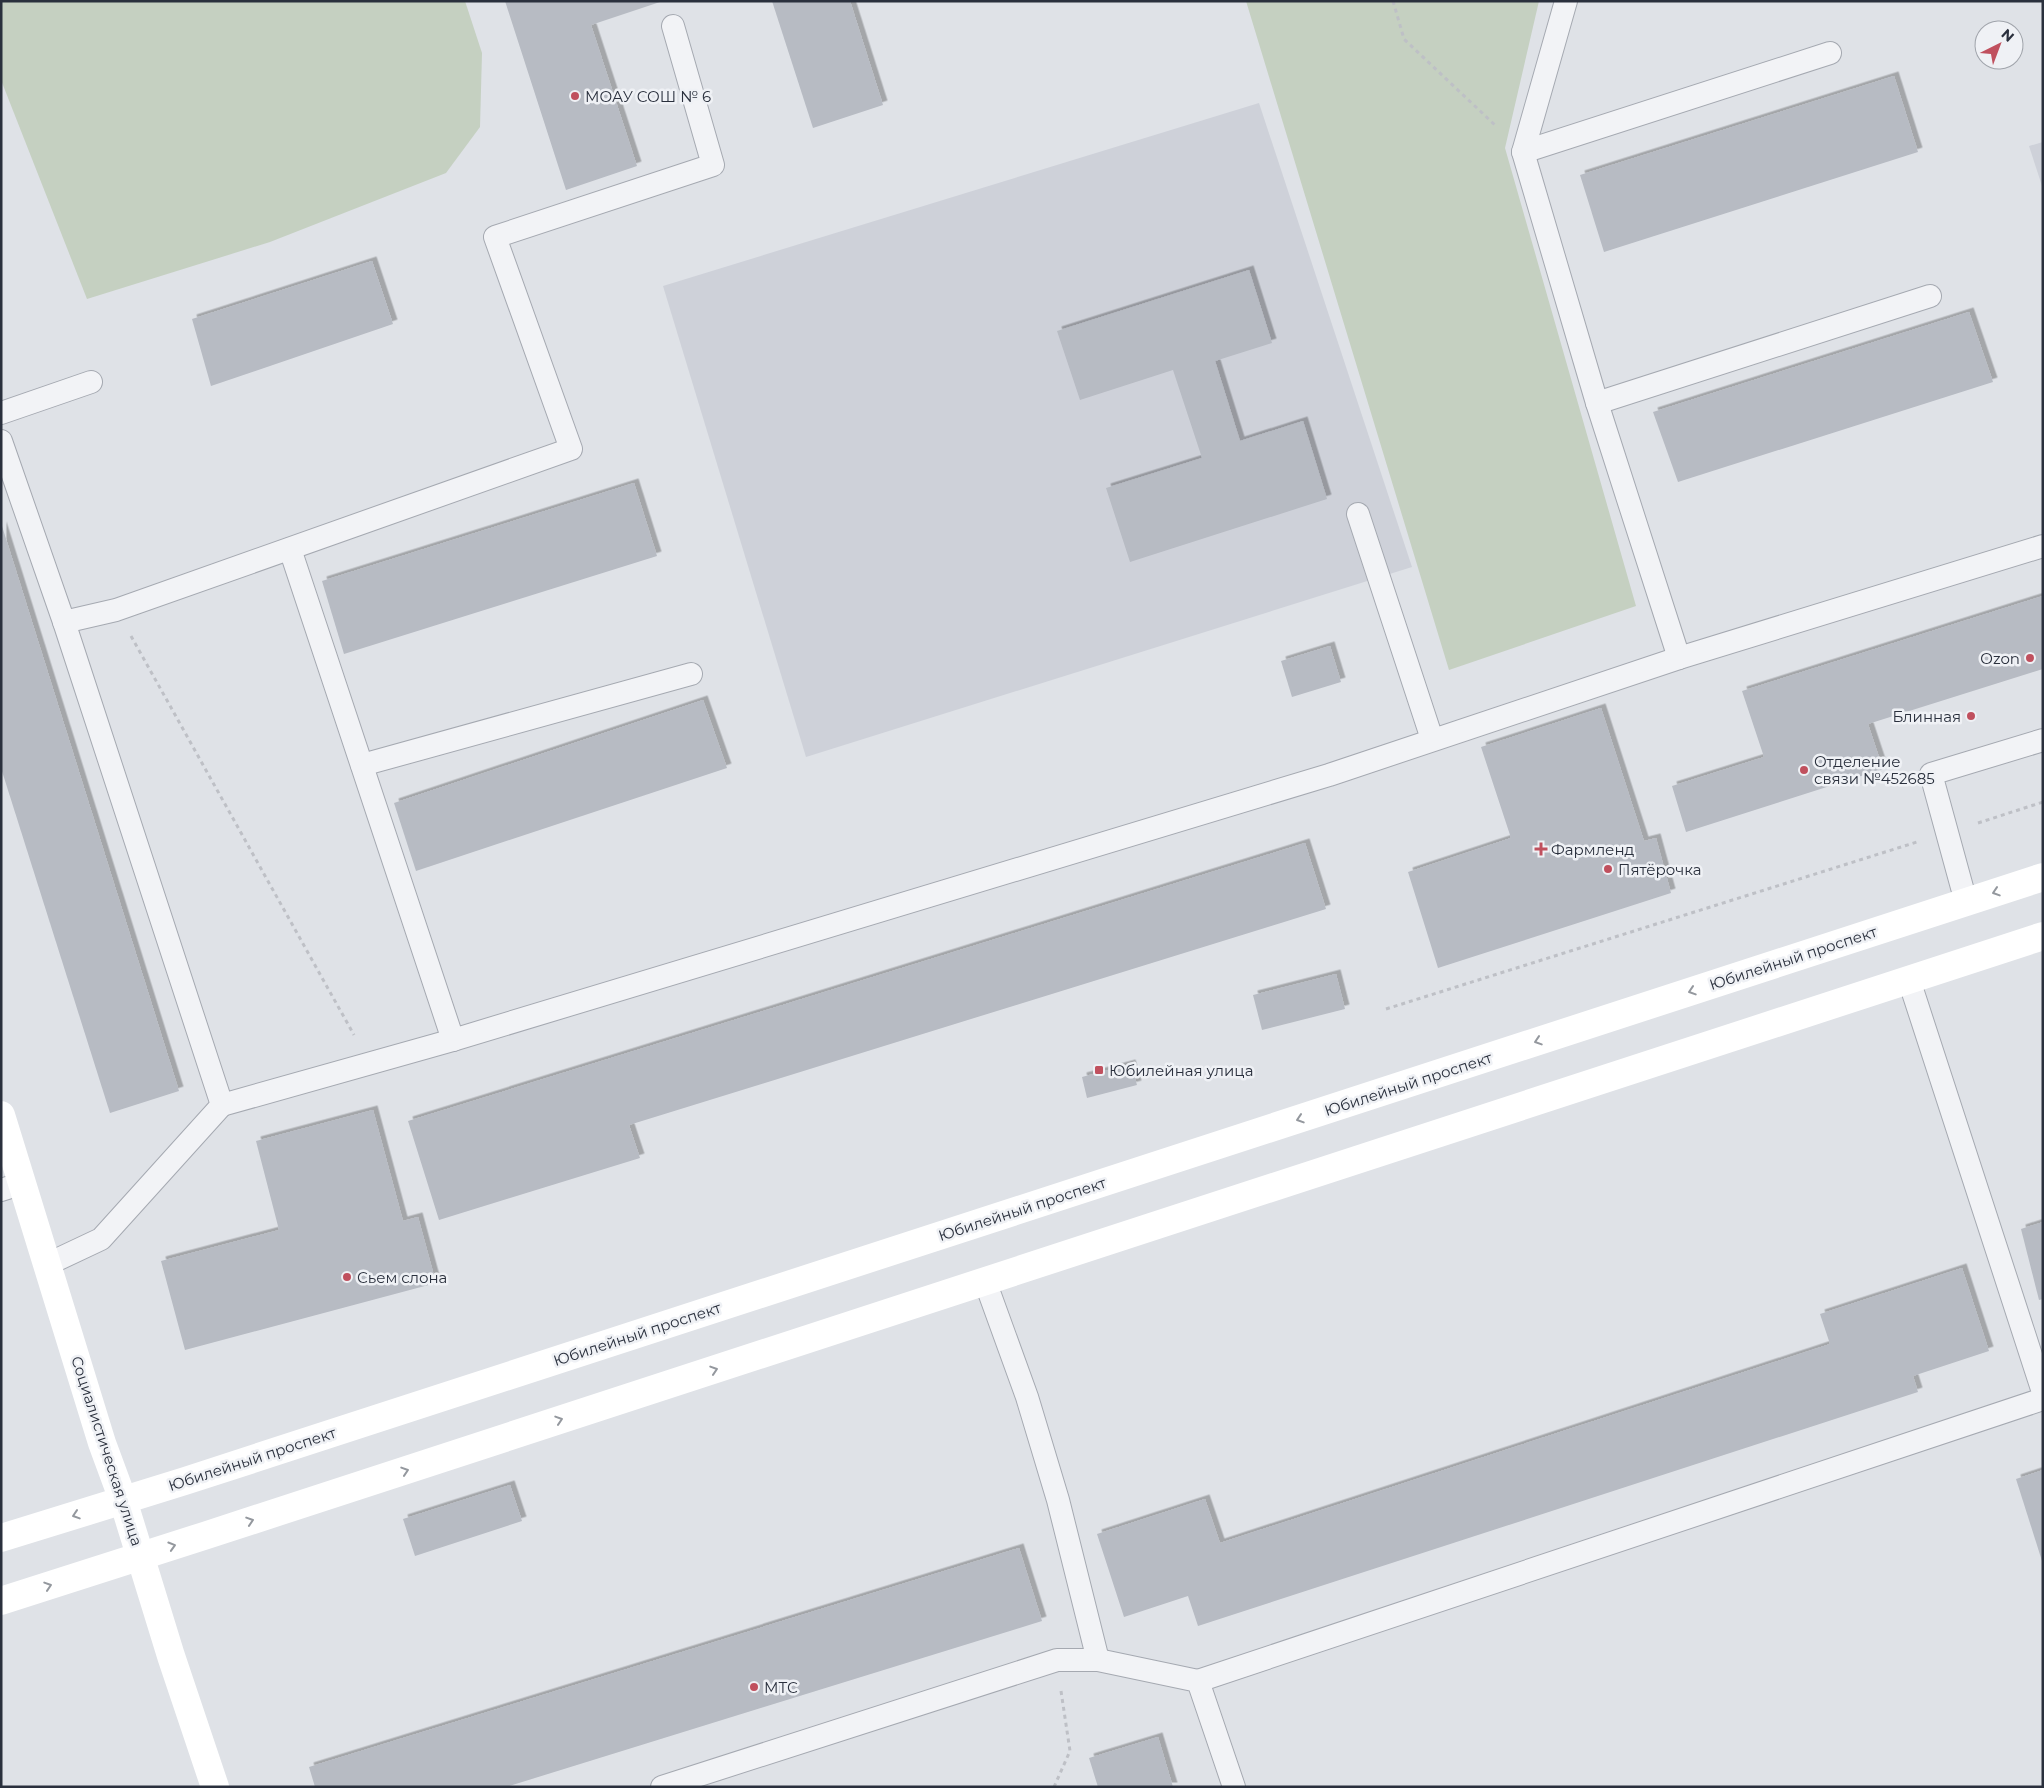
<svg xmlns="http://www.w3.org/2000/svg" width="2044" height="1788" font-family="Montserrat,sans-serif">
  <defs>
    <filter id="shadow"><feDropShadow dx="4.5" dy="-4.5" stdDeviation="0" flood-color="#0004"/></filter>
  </defs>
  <rect width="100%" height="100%" fill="#dfe2e7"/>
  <g fill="#ced1d9">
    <polygon points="1259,103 1412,567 806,757 663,286"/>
    <polygon points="2043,142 2043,189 2029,146"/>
  </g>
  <g fill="#c5d0c1">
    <polygon points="1,1 465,1 482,53 480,127 446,173 270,242 87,299 1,80"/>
    <polygon points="1246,1 1539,1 1505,148 1636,606 1449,670"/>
  </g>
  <g fill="#b7bbc3" filter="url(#shadow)">
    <polygon points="505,1 663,1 591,25 637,166 566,190"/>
    <polygon points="772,1 850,1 883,105 813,128"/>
    <polygon points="1894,76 1918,152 1604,252 1580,175"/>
    <polygon points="372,261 393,324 211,386 192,319"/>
    <polygon points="1249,270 1272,343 1215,361 1240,441 1303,421 1327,499 1130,562 1106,488 1202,458 1173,370 1080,400 1057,331"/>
    <polygon points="1969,312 1993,382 1678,482 1653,412"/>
    <polygon points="634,483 657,556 344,654 322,581"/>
    <polygon points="2,526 179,1091 110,1113 1,768"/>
    <polygon points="2043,596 2043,669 1868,724 1883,769 1686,832 1672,786 1764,757 1742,691"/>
    <polygon points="1330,646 1341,682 1292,697 1281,661"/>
    <polygon points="703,700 727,768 416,871 394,803"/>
    <polygon points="1601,708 1644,841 1656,838 1671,893 1438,968 1408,872 1511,838 1481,747"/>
    <polygon points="1305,843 1326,909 629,1125 640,1158 439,1220 408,1121"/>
    <polygon points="1336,974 1345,1009 1262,1030 1253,995"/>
    <polygon points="1131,1064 1137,1085 1087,1098 1082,1077"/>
    <polygon points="373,1110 403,1221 418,1217 436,1283 185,1350 161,1261 279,1230 256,1141"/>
    <polygon points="2043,1222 2043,1299 2039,1300 2021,1229"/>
    <polygon points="1962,1268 1989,1351 1913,1376 1918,1392 1198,1626 1188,1596 1124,1617 1097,1534 1205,1499 1220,1543 1830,1344 1820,1314"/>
    <polygon points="2043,1470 2043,1560 2042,1561 2016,1479"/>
    <polygon points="510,1485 522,1521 415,1556 403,1519"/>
    <polygon points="1019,1548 1042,1621 506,1787 315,1787 309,1767"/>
    <polygon points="1158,1737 1173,1787 1098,1787 1089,1758"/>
  </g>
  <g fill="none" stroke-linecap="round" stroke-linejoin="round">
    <g stroke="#a5a9b1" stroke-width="24">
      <g id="lane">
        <polyline points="1523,152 1566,1"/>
        <polyline points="1597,403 1930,296"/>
        <polyline points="1,413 91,382"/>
        <polyline points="1,441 64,622 222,1105 101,1239 48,1264"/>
        <polyline points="1358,514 1432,739"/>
        <polyline points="290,549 453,1040"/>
        <polyline points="64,622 116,610 571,449 495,237 713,165 673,26"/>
        <polyline points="1679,658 1597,403 1523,152 1830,53"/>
        <polyline points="362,765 691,674"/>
        <polyline points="1966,902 1931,774 2043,740"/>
        <polyline points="1909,980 2043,1392"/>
        <polyline points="222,1105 453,1040 1329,775 1679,658 2043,546"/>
        <polyline points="1,1190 23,1183"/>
        <polyline points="1098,1660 1198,1681 1234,1787"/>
        <polyline points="1198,1681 2043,1399"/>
        <polyline points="662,1787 1057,1660 1098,1660 1058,1500 1027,1397 985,1281"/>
      </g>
    </g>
    <g stroke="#bec0c6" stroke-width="3" stroke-dasharray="4 4" stroke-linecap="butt">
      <polyline points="1393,1 1404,39 1497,127"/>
      <polyline points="131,636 354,1035"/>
      <polyline points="1978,823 2043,802"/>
      <polyline points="1386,1009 1917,842"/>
      <polyline points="1054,1787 1070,1751 1061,1691"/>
    </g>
    <use href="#lane" stroke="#f2f3f6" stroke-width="22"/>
    <g stroke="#fff" stroke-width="28">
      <polyline points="1,1115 102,1443 123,1500 171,1656 215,1787"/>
      <polyline points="1,1538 185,1481 2043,877"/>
      <polyline points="1,1601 204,1536 2043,936"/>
    </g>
  </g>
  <defs><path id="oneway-chevron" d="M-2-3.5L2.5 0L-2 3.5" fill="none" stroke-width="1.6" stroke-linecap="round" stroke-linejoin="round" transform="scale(1.25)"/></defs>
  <g stroke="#94989e">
    <use href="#oneway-chevron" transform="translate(1996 892) rotate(162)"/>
    <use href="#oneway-chevron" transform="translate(1692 991) rotate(162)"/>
    <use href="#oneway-chevron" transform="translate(1538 1041) rotate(162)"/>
    <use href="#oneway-chevron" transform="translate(1300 1119) rotate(162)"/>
    <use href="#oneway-chevron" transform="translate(714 1370) rotate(-18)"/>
    <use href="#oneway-chevron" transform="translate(559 1420) rotate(-18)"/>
    <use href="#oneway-chevron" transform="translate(405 1471) rotate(-18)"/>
    <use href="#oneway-chevron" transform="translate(76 1515) rotate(162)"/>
    <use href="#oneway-chevron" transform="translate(250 1521) rotate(-18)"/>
    <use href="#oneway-chevron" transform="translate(172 1546) rotate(-17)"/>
    <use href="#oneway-chevron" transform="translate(48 1586) rotate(-18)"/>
  </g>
  <g fill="#c0505e" stroke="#eff1f5" stroke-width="2">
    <circle cx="575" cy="96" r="5"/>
    <circle cx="2030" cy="658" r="5"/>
    <circle cx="1971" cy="716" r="5"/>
    <circle cx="1804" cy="770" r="5"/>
    <path d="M1538.5 841.5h5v5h5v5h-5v5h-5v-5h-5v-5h5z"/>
    <circle cx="1608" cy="869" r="5"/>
    <rect x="1094" y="1065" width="10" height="10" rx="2.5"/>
    <circle cx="347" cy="1277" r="5"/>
    <circle cx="754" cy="1687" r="5"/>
  </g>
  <g text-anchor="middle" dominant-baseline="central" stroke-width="5" stroke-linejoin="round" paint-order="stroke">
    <g font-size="15" fill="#2a303d" stroke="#eff1f5" text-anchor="start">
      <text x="585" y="96">МОАУ СОШ № 6</text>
      <text x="2020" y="658" text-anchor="end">Ozon</text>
      <text x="1961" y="716" text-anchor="end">Блинная</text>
      <text x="1814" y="761">Отделение<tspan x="1814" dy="17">связи №452685</tspan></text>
      <text x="1551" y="849">Фармленд</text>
      <text x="1618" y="869">Пятёрочка</text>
      <text x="1109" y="1070">Юбилейная улица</text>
      <text x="357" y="1277">Сьем слона</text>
      <text x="764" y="1687">МТС</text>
    </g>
    <g font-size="15" fill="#2a303d" stroke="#eff1f5">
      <text transform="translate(1793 958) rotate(-18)">Юбилейный проспект</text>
      <text transform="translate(1408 1084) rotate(-18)">Юбилейный проспект</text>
      <text transform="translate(1022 1209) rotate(-18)">Юбилейный проспект</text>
      <text transform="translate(637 1334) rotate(-18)">Юбилейный проспект</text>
      <text transform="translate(107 1451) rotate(72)">Социалистическая улица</text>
      <text transform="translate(252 1459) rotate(-18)">Юбилейный проспект</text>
    </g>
  </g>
  <rect width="2044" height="1788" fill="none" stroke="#2a303d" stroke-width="5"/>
  <g transform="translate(1999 45) rotate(42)"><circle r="24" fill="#eff1f5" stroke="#a0a4ab"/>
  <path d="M0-4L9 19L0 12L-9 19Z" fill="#c0505e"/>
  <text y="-8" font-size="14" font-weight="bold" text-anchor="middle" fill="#2a303d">N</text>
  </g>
</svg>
